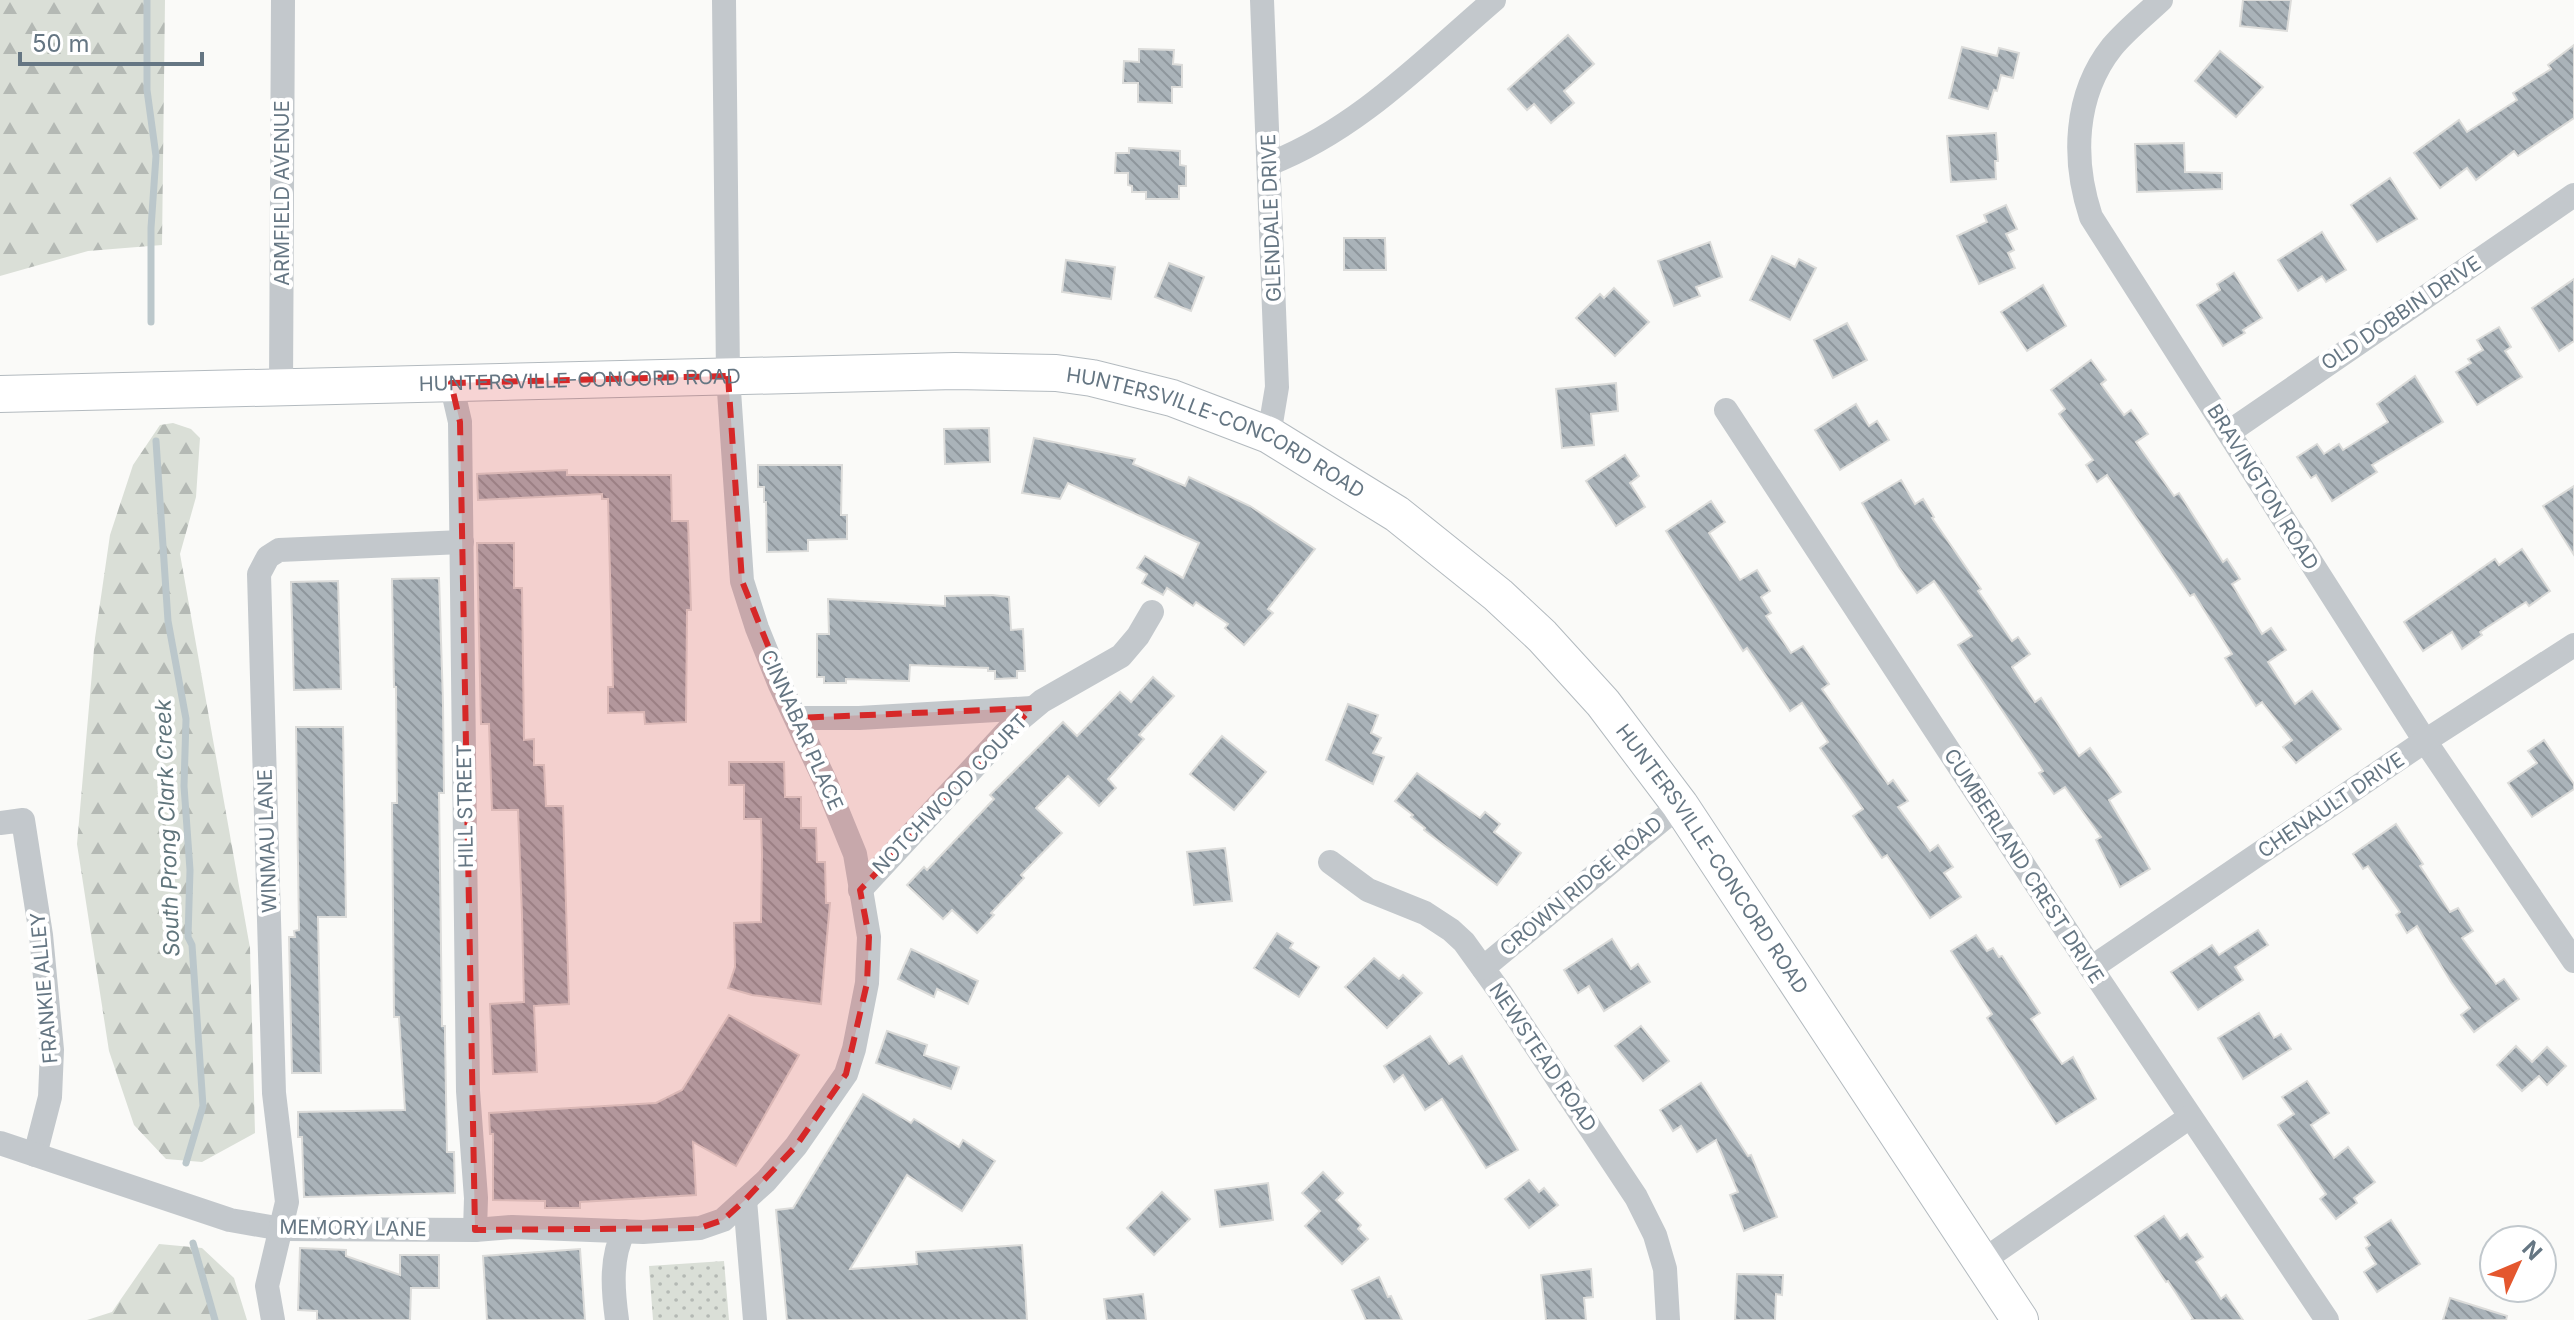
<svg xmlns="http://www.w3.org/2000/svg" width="2574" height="1320" font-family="Inter,sans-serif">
  <defs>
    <pattern id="grass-dots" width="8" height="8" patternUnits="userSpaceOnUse" patternTransform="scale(2)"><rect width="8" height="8" fill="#dadfd7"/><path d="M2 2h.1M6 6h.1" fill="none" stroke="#b4b9b4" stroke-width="1.8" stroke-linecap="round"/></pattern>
    <pattern id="forest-firs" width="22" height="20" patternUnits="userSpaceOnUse" patternTransform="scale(2)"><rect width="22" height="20" fill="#dadfd7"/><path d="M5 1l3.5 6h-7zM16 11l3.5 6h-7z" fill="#b4b9b4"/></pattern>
    <pattern id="building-back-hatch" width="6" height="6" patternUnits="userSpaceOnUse" patternTransform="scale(2)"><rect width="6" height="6" fill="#aab3b9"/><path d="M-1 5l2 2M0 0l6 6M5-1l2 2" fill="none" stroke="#8e969c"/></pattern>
  </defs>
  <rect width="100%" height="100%" fill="#fafaf8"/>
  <polygon fill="url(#grass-dots)" points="724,1261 729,1320 653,1320 649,1266"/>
  <g fill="url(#forest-firs)">
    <polygon points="0,0 165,0 162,245 88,251 0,276"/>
    <polygon points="173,423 191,429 200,438 196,497 180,554 250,948 255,1133 202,1162 166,1159 134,1125 109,1051 77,844 95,638 110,535 133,465 160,425"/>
    <polygon points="159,1244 202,1248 234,1278 247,1320 87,1320 112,1312"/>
  </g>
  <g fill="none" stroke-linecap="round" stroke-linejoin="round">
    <g stroke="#bbc7cb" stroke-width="7">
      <polyline points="147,0 147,90 156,156 151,228 151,322"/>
      <polyline points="156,441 168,621 186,719 184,786 190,870 188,937 192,945 203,1106 186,1163"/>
      <polyline points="193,1243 215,1320"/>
    </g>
  </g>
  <g fill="url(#building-back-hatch)" stroke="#dcdcda" stroke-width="2">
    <polygon points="2243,0 2291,0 2287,31 2240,26"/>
    <polygon points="1568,35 1594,64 1564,91 1574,103 1551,123 1534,104 1527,110 1508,89"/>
    <polygon points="2574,45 2574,118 2518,156 2514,151 2476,180 2467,168 2440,188 2414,153 2459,120 2467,132 2517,100 2513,93 2551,69 2548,65"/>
    <polygon points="1962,47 1997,56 1999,48 2019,53 2013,78 2001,75 1997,91 1994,90 1988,109 1949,98"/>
    <polygon points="1139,49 1174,50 1173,64 1182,65 1182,87 1172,87 1172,103 1138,102 1138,83 1123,83 1124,61 1139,62"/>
    <polygon points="2220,51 2263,87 2236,117 2195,81"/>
    <polygon points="1996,133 1998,161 1995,161 1996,179 1951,182 1947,136"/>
    <polygon points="2184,143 2185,172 2222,173 2222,189 2137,192 2135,144"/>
    <polygon points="1129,148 1180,151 1180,165 1186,166 1186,186 1179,186 1179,199 1146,199 1146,192 1132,192 1132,186 1128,185 1128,173 1115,173 1116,153 1129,153"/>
    <polygon points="2390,178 2417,219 2377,242 2351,205"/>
    <polygon points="2006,205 2017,229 2006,234 2014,250 2008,253 2015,268 1979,284 1957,236 1987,222 1984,215"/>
    <polygon points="2322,232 2346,270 2326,282 2322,276 2298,291 2278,260"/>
    <polygon points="1344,238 1385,238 1386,270 1344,270"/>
    <polygon points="1710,242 1722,277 1696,287 1700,296 1674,306 1658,261"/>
    <polygon points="1772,256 1795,267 1799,259 1816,268 1790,320 1750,300"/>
    <polygon points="1066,260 1115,267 1111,299 1062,292"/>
    <polygon points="1169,263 1204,277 1191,311 1155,297"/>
    <polygon points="2234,273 2262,318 2243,330 2245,333 2223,346 2197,305 2220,290 2217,284"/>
    <polygon points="2574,279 2574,341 2559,351 2532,308"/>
    <polygon points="2043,285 2066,326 2027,351 2001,312"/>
    <polygon points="1614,288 1649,322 1615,356 1576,318 1600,294 1604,298"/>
    <polygon points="1847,323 1867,360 1833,378 1814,340"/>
    <polygon points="2499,327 2511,347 2505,351 2522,377 2477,405 2456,372 2471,363 2468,359 2483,350 2477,340"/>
    <polygon points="2091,360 2106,380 2101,384 2124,415 2131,410 2148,434 2136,442 2174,496 2179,493 2223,562 2227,559 2240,579 2232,584 2262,634 2271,628 2286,650 2268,662 2295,704 2312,691 2341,729 2296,763 2283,747 2292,740 2262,702 2256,706 2225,658 2232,654 2194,594 2190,596 2107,475 2097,482 2086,465 2093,460 2059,414 2065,409 2051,390"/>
    <polygon points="2415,376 2443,422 2372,465 2377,472 2332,501 2316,475 2311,478 2297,457 2317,444 2324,454 2339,444 2343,450 2388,422 2377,404"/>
    <polygon points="1616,383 1618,411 1591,414 1594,445 1562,448 1556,389"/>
    <polygon points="1856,404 1869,426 1877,421 1889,440 1840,470 1815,430"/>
    <polygon points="989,428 990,462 945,464 944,429"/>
    <polygon points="1034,438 1135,459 1133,464 1185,486 1189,477 1250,506 1315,549 1268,609 1273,613 1244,645 1225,628 1228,624 1196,602 1193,606 1167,588 1163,595 1142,583 1147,574 1137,568 1145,556 1183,578 1199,543 1068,483 1060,499 1022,493"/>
    <polygon points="1625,455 1639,476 1630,483 1645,507 1616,526 1586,481"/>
    <polygon points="758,465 842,465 841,515 847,515 847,539 808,540 808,551 767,552 766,502 764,502 764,487 758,487"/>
    <polygon points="567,470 567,475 671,475 672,521 688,521 691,610 687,610 686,722 645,724 644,712 608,713 608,687 613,687 608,499 602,499 602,494 478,500 477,474"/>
    <polygon points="1901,480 1915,504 1923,499 1934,517 1932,518 1981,589 1978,591 2012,641 2018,637 2030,654 2012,667 2035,702 2041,698 2079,756 2090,748 2121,792 2109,800 2150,869 2120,887 2096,840 2101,837 2065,787 2054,794 2039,773 2043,771 1958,645 1972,636 1934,581 1917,593 1898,566 1862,503"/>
    <polygon points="2574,486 2574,555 2543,506"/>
    <polygon points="1711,501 1725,522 1709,533 1740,580 1757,570 1770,591 1761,597 1771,613 1766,616 1791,653 1803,646 1829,684 1822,689 1888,784 1893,780 1908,801 1898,807 1930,851 1938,845 1953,867 1944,873 1961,897 1930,918 1887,855 1882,858 1853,816 1863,809 1820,748 1828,742 1802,703 1790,711 1747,648 1743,651 1666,531"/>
    <polygon points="477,543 514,543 514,588 522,588 524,740 534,739 534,765 544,765 546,806 563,806 569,1004 534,1006 537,1072 493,1074 490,1004 524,1002 522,915 518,810 492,810 489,724 481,724"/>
    <polygon points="2522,549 2550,591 2529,606 2526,602 2480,632 2482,635 2462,649 2452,632 2423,651 2404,622 2495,559 2499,565"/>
    <polygon points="439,578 443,703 444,793 439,793 442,1026 445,1026 445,1037 447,1152 454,1152 455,1193 304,1197 302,1137 298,1137 298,1112 405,1110 399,1017 394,1017 392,803 397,803 396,687 394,687 392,579"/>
    <polygon points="338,581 341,689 294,690 291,582"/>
    <polygon points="992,595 1009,597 1011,630 1023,629 1025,671 1017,671 1017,678 995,679 995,671 988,671 988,668 910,665 909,681 846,679 846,683 824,683 824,677 817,677 817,634 829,634 828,599 945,606 945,596"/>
    <polygon points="1153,677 1174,696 1139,735 1144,739 1108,779 1116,788 1099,806 1068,776 1036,808 1062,833 1021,875 1024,878 991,913 994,915 977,933 952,910 943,919 907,885 924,867 927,870 994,799 990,795 1063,722 1077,736 1120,692 1131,702"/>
    <polygon points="1348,704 1378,715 1371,733 1381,738 1373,753 1384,757 1373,784 1326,760"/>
    <polygon points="296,727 343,727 346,917 318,917 321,1073 292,1073 289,937 295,937 294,931 299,930"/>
    <polygon points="1222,736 1266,772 1234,810 1190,774"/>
    <polygon points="2544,740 2574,784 2574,789 2532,817 2508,783 2537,763 2528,751"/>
    <polygon points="729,762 784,762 785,797 801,797 801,828 816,828 817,862 825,862 826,903 830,903 821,1004 752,995 728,988 735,967 734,923 761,922 762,855 761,819 744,819 744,785 729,785"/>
    <polygon points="1417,773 1480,818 1485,812 1500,824 1494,832 1521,853 1497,885 1424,830 1425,828 1411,817 1413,815 1395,801"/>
    <polygon points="2396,824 2423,864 2420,866 2450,912 2458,908 2473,931 2462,938 2496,984 2504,979 2519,999 2474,1032 2461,1015 2470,1008 2451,982 2417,926 2407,933 2396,915 2400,912 2368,866 2363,869 2353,854"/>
    <polygon points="1225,848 1232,901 1194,905 1187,852"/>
    <polygon points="2258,930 2268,945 2235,967 2243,980 2198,1010 2171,972 2212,945 2219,955"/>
    <polygon points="1277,933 1293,943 1290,948 1319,967 1299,997 1254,968"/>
    <polygon points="1976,935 1987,951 1993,948 1999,957 2002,956 2040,1013 2031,1019 2062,1064 2073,1057 2096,1099 2056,1124 1987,1018 1992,1014 1951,951"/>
    <polygon points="1612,939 1631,969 1638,964 1650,982 1604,1011 1589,986 1578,993 1564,970"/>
    <polygon points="911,949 978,981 968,1004 937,989 934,997 898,979"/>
    <polygon points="1374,958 1399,979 1403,975 1422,993 1387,1028 1345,987"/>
    <polygon points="2259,1013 2274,1038 2281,1034 2291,1049 2243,1079 2218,1038"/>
    <polygon points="729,1015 799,1055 736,1166 693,1142 696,1195 580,1202 580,1208 545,1208 545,1201 493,1200 493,1134 490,1134 489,1113 656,1103 682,1090"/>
    <polygon points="1641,1026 1669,1061 1643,1081 1615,1046"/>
    <polygon points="887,1031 927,1045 924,1055 959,1067 951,1089 876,1063"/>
    <polygon points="1430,1036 1449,1064 1462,1056 1518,1150 1486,1168 1442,1099 1425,1110 1403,1075 1394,1082 1384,1066"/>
    <polygon points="2516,1046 2532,1062 2547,1047 2566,1066 2547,1085 2539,1076 2522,1091 2497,1065"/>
    <polygon points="2307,1081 2329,1113 2311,1125 2334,1158 2348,1147 2375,1182 2354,1198 2357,1203 2336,1219 2320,1199 2326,1194 2278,1125 2294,1114 2282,1097"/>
    <polygon points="1701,1083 1748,1156 1751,1155 1777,1217 1744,1231 1730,1195 1738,1192 1716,1140 1697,1152 1681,1126 1673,1131 1660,1110"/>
    <polygon points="863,1094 911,1123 914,1119 959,1147 963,1140 995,1161 962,1211 907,1175 850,1269 917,1264 916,1252 1022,1245 1027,1320 787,1320 776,1210 793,1208"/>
    <polygon points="1323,1172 1343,1193 1336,1200 1361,1225 1358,1229 1368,1239 1342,1264 1305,1226 1320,1211 1302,1193"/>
    <polygon points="1529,1180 1539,1192 1544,1188 1558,1205 1529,1228 1505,1199"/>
    <polygon points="1268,1183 1273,1220 1220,1227 1215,1190"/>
    <polygon points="1162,1192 1190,1219 1154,1255 1127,1228"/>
    <polygon points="2164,1216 2180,1239 2187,1234 2203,1257 2196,1262 2221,1299 2226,1295 2243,1320 2191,1320 2193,1319 2168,1281 2166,1282 2135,1236"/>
    <polygon points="2391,1220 2420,1264 2377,1292 2364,1272 2376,1264 2366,1248 2370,1245 2365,1237"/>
    <polygon points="300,1248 346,1250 346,1256 400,1275 400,1255 439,1255 439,1288 411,1288 410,1320 317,1320 317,1311 298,1310"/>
    <polygon points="580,1249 585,1320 487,1320 483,1256"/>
    <polygon points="1591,1269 1593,1297 1584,1298 1586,1320 1546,1320 1541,1275"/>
    <polygon points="1737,1274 1783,1275 1782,1295 1776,1294 1775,1320 1735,1320"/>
    <polygon points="1379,1277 1388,1297 1391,1296 1402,1320 1366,1320 1352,1290"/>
    <polygon points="1143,1294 1146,1320 1107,1320 1104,1299"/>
    <polygon points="2450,1298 2507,1316 2506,1320 2443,1320"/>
  </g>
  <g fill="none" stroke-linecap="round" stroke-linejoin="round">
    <g stroke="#b3babf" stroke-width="38">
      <g id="secondary">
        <path id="s1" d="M0,394L955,371L1056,373L1092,378L1172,398L1269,435L1397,514L1498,595L1542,636L1603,703L1680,805L2020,1320"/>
      </g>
    </g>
    <g stroke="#c3c8cc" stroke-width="24">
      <polyline points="1262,0 1277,387 1269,435"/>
      <path d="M2161,0C2145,15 2126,30 2112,47C2074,95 2072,160 2091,217L2425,741L2574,961"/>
      <path d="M1269,164C1357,130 1423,61 1494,0"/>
      <polyline points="451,383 460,422 468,1091 476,1198 475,1230"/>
      <polyline points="281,386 283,0"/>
      <polyline points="1726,410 2091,968 2327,1320"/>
      <polyline points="2229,432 2574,195"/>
      <polyline points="797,718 859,718 1032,708"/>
      <polyline points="0,823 23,820 41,935 52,1050 50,1097 35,1155"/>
      <polyline points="1330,862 1368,890 1425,913 1451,930 1464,942 1500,992 1636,1197 1655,1235 1665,1269 1668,1320"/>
      <polyline points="860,890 1012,726 1042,701 1121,656 1138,636 1152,612"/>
      <polyline points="1483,968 1680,805"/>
      <polyline points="2091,968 2425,741 2574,645"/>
      <polyline points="0,1143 230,1220 282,1229 475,1230 512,1227 643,1232 700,1228 723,1220 766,1181 796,1146 846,1074 854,1049 867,983 869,937 855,854 826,783 780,685 757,628 742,581 728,376 724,0"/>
      <polyline points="745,1200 755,1320"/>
      <polyline points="1981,1262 2190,1117"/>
      <polyline points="273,1320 267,1286 287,1202 274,1093 259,574 268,557 279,550 462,542"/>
      <path d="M617,1320C613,1291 610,1258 624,1231"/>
    </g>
    <use href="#secondary" stroke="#fff" stroke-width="36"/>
  </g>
  <path fill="#d62828" fill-opacity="0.2" stroke="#d62828" stroke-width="6" stroke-dasharray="16 10" stroke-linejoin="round" d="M728,376L742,581L797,718L1032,708L860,890L869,937L867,983L846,1074L796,1146L745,1200L723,1220L700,1228L475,1230L460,422L451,383Z"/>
  <g text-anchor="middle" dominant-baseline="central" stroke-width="8" stroke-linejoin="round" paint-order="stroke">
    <g font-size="20" fill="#657683" stroke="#fff">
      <text transform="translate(282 193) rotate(-90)">ARMFIELD AVENUE</text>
      <text transform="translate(1271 218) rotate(-92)">GLENDALE DRIVE</text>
      <text transform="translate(2401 313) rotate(-34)">OLD DOBBIN DRIVE</text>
      <text stroke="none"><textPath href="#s1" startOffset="580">HUNTERSVILLE-CONCORD ROAD</textPath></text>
      <text stroke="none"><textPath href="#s1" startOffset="1228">HUNTERSVILLE-CONCORD ROAD</textPath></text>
      <text transform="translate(2263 487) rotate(58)">BRAVINGTON ROAD</text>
      <text transform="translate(802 730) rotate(66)">CINNABAR PLACE</text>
      <text transform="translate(950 794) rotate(-46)">NOTCHWOOD COURT</text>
      <text transform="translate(2331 805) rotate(-34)">CHENAULT DRIVE</text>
      <text transform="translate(465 806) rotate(-91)">HILL STREET</text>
      <text transform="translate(267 841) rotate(-92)">WINMAU LANE</text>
      <text stroke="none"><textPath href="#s1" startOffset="1900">HUNTERSVILLE-CONCORD ROAD</textPath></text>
      <text transform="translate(2024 866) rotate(57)">CUMBERLAND CREST DRIVE</text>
      <text transform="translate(1581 886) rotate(-40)">CROWN RIDGE ROAD</text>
      <text transform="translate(44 988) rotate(-95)">FRANKIE ALLEY</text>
      <text transform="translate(1543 1057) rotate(56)">NEWSTEAD ROAD</text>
      <text transform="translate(353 1228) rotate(1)">MEMORY LANE</text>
    </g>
    <g font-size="22" font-style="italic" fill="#60757c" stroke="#fff">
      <text transform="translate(167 828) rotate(-92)">South Prong Clark Creek</text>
    </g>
  </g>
  <g transform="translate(2518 1264) rotate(46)"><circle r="38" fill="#ffffff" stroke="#c1c8cd" stroke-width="2"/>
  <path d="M0-6L14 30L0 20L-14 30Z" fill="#e4572e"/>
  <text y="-12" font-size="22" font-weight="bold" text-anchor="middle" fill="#657683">N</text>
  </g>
  <path d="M20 52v12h182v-12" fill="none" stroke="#657683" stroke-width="4"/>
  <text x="32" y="52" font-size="24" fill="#657683" stroke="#ffffff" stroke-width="6" paint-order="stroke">50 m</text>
</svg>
